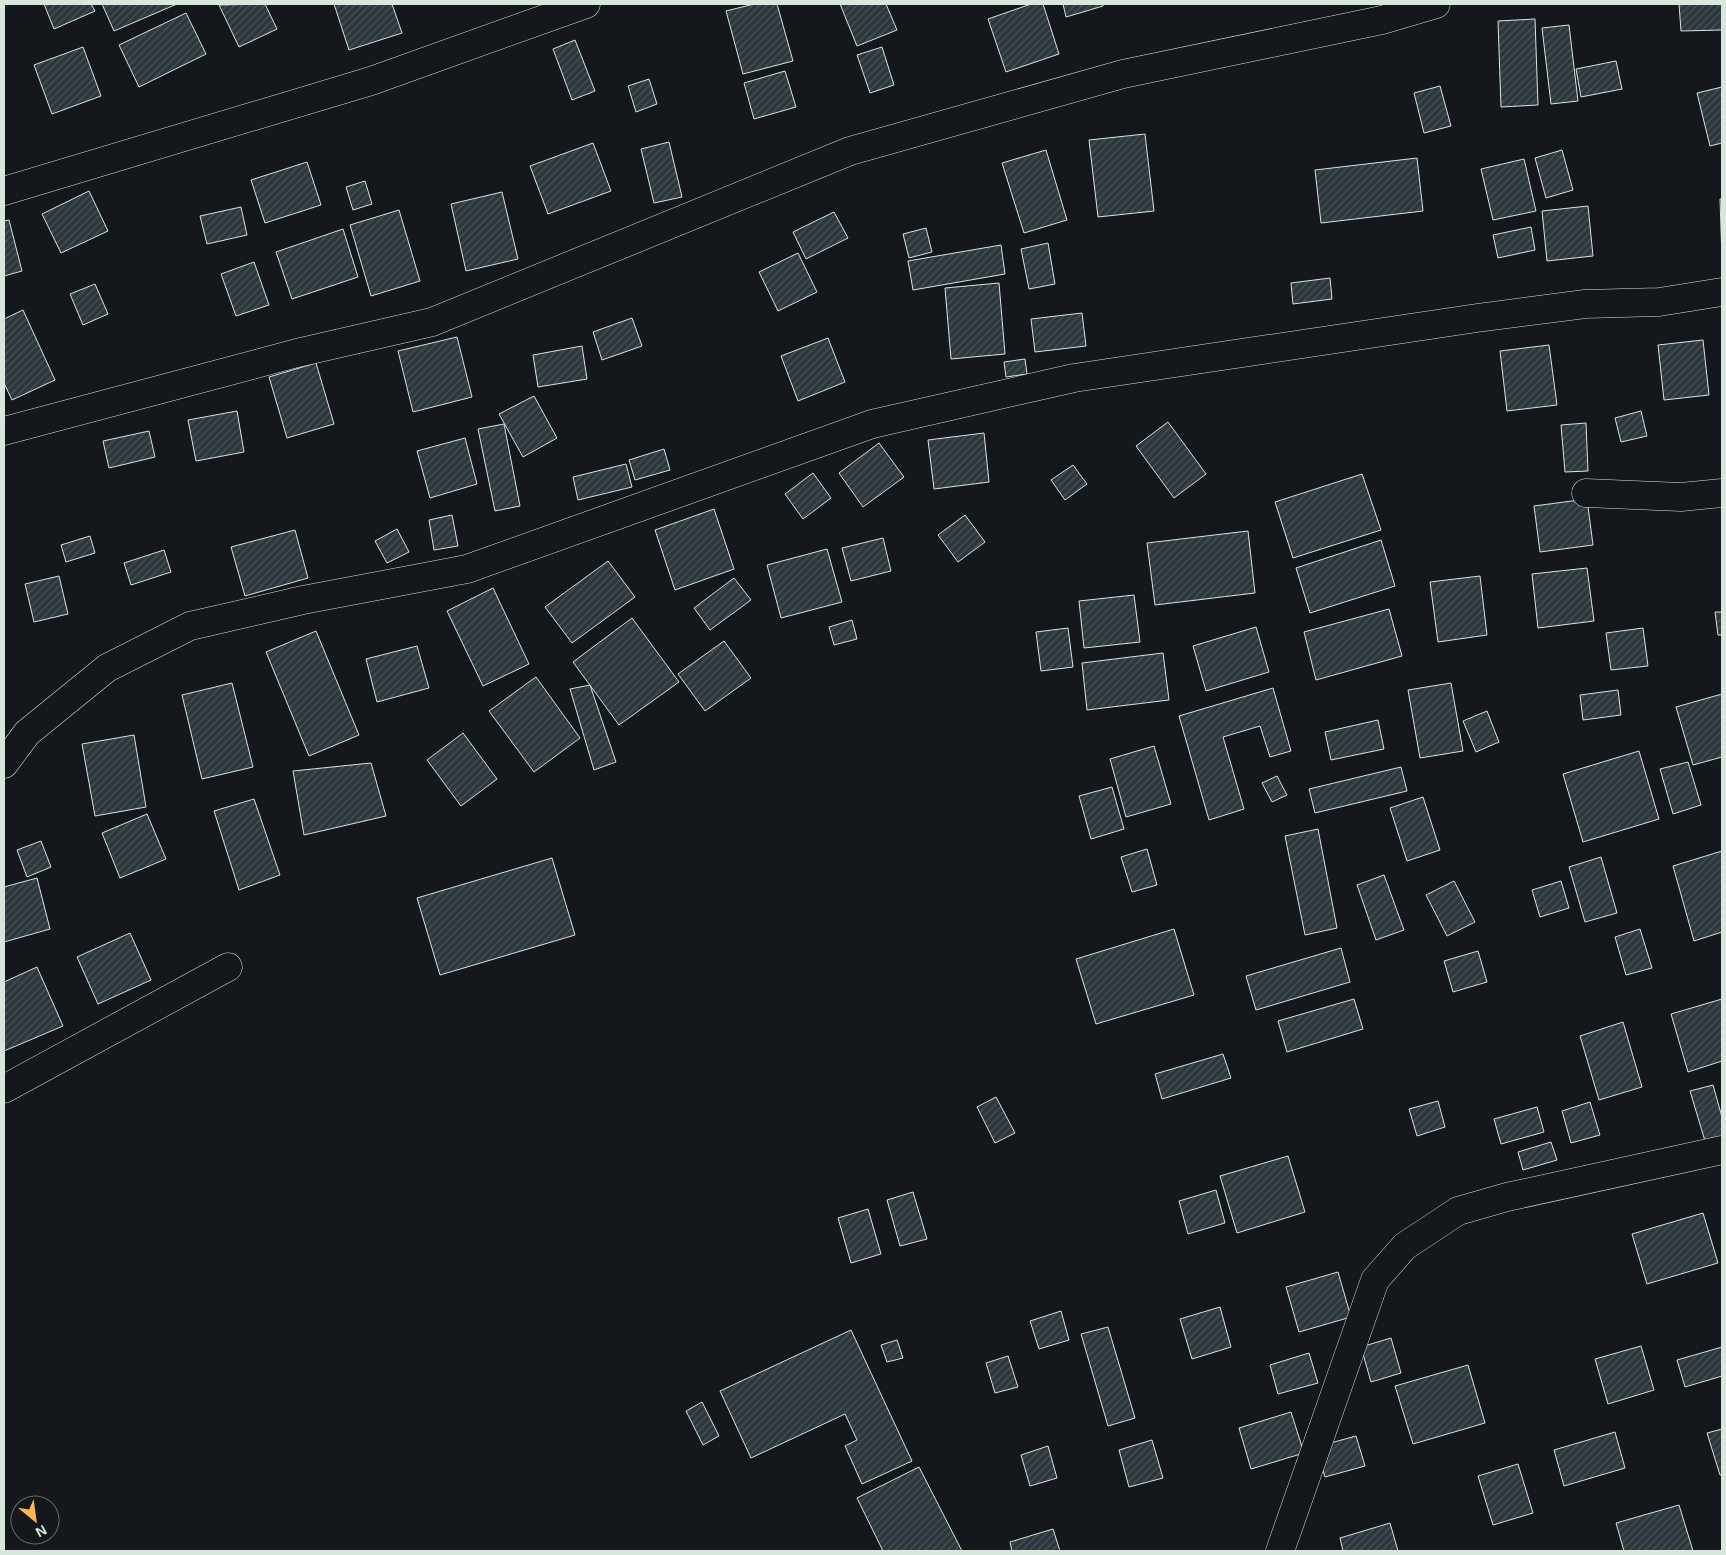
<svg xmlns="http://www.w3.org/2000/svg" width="1726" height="1555" font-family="Helvetica,sans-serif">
  <defs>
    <pattern id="building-hatch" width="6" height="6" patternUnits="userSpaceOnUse" patternTransform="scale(1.25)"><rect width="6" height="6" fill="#2c363c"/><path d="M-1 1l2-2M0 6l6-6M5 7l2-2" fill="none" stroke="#4a5358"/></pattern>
  </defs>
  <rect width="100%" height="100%" fill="#14181c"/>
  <g fill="url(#building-hatch)" stroke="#d8e6dc">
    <polygon points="44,4 91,4 95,11 54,29"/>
    <polygon points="102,4 177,4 114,31"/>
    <polygon points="265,4 277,29 239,47 219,5"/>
    <polygon points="334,4 392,4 402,33 349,50"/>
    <polygon points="754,4 777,4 793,61 743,74 726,11"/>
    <polygon points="840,4 886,4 897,30 857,46"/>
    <polygon points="1031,4 1043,4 1059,54 1006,72 988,19"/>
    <polygon points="1063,4 1103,4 1103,6 1066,17"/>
    <polygon points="1679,4 1722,4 1722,30 1681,31"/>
    <polygon points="186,13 206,54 139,87 119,45"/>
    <polygon points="1535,19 1538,105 1501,107 1498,21"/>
    <polygon points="1569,25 1578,101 1551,104 1542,28"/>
    <polygon points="575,40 595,91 572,100 553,49"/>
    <polygon points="83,47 101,96 52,114 34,65"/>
    <polygon points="882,47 894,85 870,93 857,55"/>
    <polygon points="1616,61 1622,89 1581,97 1576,69"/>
    <polygon points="785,71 796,107 754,119 744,83"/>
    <polygon points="649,79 657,104 636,112 628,86"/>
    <polygon points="1440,86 1451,126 1424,133 1414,93"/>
    <polygon points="1722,87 1722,143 1710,146 1697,93"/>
    <polygon points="1145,134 1154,211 1098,217 1089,140"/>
    <polygon points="669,142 682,197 654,203 641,149"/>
    <polygon points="593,143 611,191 548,214 530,166"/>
    <polygon points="1046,150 1067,220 1024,233 1002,163"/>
    <polygon points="1562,150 1573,190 1546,198 1535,158"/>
    <polygon points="1417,158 1423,211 1321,223 1315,170"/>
    <polygon points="1524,159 1536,211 1493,220 1481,169"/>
    <polygon points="307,162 321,205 265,223 251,180"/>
    <polygon points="365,181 372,204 353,210 346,187"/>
    <polygon points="89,191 108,231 61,253 42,214"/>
    <polygon points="502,192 518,259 466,271 451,204"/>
    <polygon points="1720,199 1722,199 1722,258"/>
    <polygon points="1588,206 1593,256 1547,261 1542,211"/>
    <polygon points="241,207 247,235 207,244 200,216"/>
    <polygon points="399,210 420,281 371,296 350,225"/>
    <polygon points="834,212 848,238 806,259 793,232"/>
    <polygon points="9,220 22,271 4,276 4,221"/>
    <polygon points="1531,227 1535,250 1498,258 1493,235"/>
    <polygon points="926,228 932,252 909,258 903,234"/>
    <polygon points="343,229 358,277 292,299 276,252"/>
    <polygon points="1048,243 1055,284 1029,289 1021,249"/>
    <polygon points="1001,245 1005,274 913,290 908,261"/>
    <polygon points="798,253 817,292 778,311 759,272"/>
    <polygon points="254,262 269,305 236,316 221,274"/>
    <polygon points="1330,278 1332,299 1293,304 1291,283"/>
    <polygon points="999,283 1005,354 951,359 945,288"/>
    <polygon points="95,284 108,314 83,325 70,294"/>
    <polygon points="23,310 55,380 12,400 4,383 4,319"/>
    <polygon points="1082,313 1086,346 1035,352 1031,319"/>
    <polygon points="632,318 642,346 602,360 593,332"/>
    <polygon points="457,337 472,397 413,412 398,351"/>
    <polygon points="828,338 845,382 798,401 781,356"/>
    <polygon points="1703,340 1709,395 1664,400 1658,345"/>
    <polygon points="1549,345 1557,405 1507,411 1500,351"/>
    <polygon points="582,346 587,379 538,387 533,355"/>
    <polygon points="1025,359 1027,374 1006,377 1004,362"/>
    <polygon points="316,363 334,424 287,438 269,377"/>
    <polygon points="534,396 557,438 523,457 499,414"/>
    <polygon points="237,411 244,452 196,461 188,420"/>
    <polygon points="1641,411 1647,436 1621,442 1615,418"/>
    <polygon points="1168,422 1206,474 1174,498 1136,446"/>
    <polygon points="1586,423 1588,471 1565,472 1561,425"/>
    <polygon points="504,424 520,506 495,511 478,429"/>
    <polygon points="149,431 155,457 109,468 103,441"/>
    <polygon points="984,433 989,482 934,489 928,440"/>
    <polygon points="465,438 477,484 430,498 417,451"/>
    <polygon points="879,443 904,477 863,507 839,473"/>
    <polygon points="664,449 670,470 635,480 629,460"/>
    <polygon points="626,464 632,487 578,500 573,477"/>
    <polygon points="1073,465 1087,484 1065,500 1051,480"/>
    <polygon points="813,473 831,498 803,519 785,494"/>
    <polygon points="1362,474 1381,530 1293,558 1275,502"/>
    <polygon points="1587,499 1593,545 1540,552 1534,506"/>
    <polygon points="714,509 734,569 675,590 655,530"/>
    <polygon points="452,515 458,546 434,550 429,520"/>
    <polygon points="965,515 985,542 958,562 938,535"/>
    <polygon points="397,529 409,552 387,563 375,541"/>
    <polygon points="295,530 308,578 245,596 231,547"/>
    <polygon points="1248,531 1255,593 1155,605 1147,543"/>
    <polygon points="90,536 95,553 66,562 61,545"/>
    <polygon points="883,538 891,571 851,581 842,548"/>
    <polygon points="1381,540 1395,586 1310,613 1296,568"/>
    <polygon points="827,549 842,602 781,618 767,565"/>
    <polygon points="164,550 171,572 131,585 124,563"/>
    <polygon points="608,561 635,597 572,643 545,607"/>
    <polygon points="1587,568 1594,621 1538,628 1532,574"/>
    <polygon points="59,576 68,614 34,622 25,584"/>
    <polygon points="1480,576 1487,635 1438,642 1430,582"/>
    <polygon points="734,578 751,600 710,630 694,608"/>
    <polygon points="493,588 529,664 483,686 447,611"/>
    <polygon points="1134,595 1140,642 1084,648 1079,601"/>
    <polygon points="1389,609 1402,656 1316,680 1304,632"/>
    <polygon points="1715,612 1722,612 1722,635 1718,635"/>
    <polygon points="632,618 679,682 619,725 573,662"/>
    <polygon points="852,620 857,639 834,645 829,627"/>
    <polygon points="1256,627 1269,672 1206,691 1193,646"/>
    <polygon points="1068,628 1073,667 1041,671 1036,632"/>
    <polygon points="1643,628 1648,666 1611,670 1606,633"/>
    <polygon points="316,631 359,735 309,756 266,652"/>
    <polygon points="724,641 751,678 705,711 678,674"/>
    <polygon points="417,646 429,688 377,702 366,659"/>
    <polygon points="1163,653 1169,700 1087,710 1082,663"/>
    <polygon points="536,677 580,738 534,772 489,711"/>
    <polygon points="232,683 253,767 202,779 182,695"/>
    <polygon points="1451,683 1463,751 1420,758 1408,690"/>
    <polygon points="590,685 616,762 594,770 570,689"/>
    <polygon points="1273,688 1291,751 1270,757 1260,726 1223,737 1244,809 1209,820 1179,716"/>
    <polygon points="1618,690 1621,715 1583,720 1580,695"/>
    <polygon points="1722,694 1722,757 1693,765 1676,707"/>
    <polygon points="1487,711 1499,742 1476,752 1463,721"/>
    <polygon points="1378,720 1384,749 1331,760 1325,732"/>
    <polygon points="463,733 497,779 461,806 427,760"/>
    <polygon points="134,735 146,807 95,816 82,744"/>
    <polygon points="1154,746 1171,804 1126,817 1110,759"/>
    <polygon points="1639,751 1659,819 1583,842 1563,774"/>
    <polygon points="1688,762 1701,805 1673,814 1660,769"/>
    <polygon points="371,763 386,816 304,835 293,771"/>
    <polygon points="1401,767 1407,791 1315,813 1309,789"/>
    <polygon points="1277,776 1287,795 1272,802 1262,783"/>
    <polygon points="1112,787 1124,829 1091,839 1079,796"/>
    <polygon points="1423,797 1440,850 1407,861 1390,808"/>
    <polygon points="254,799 280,875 239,890 214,811"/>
    <polygon points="147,814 166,859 120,878 102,833"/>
    <polygon points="1318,829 1337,928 1305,935 1285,836"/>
    <polygon points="41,841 51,867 27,877 17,850"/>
    <polygon points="1147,849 1157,885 1132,892 1121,857"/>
    <polygon points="1722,851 1722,932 1694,941 1673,866"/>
    <polygon points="1601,857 1617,913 1585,922 1569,867"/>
    <polygon points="552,858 575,935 440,975 417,898"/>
    <polygon points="1384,875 1404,930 1376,940 1357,885"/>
    <polygon points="37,878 50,929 4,942 4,887"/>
    <polygon points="1454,881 1475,922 1447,936 1426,895"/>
    <polygon points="1561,881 1569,908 1540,917 1532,890"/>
    <polygon points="1174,929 1194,995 1096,1024 1076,959"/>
    <polygon points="1640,929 1652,968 1626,975 1615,937"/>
    <polygon points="130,933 151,980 98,1004 77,957"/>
    <polygon points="1341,948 1350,982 1256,1010 1246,976"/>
    <polygon points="1478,951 1487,982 1453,992 1444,961"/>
    <polygon points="37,967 63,1026 4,1051 4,982"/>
    <polygon points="1354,999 1363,1029 1287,1052 1278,1021"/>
    <polygon points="1722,999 1722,1061 1688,1072 1671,1014"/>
    <polygon points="1623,1022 1642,1087 1599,1100 1580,1036"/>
    <polygon points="1223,1054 1231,1078 1162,1099 1155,1074"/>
    <polygon points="1713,1085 1722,1117 1722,1136 1705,1141 1690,1091"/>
    <polygon points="996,1097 1015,1133 995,1143 977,1107"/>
    <polygon points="1438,1101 1445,1127 1417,1136 1409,1109"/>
    <polygon points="1590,1102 1600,1135 1571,1143 1562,1111"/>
    <polygon points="1537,1107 1544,1132 1501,1144 1494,1119"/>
    <polygon points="1551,1142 1557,1160 1523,1170 1518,1152"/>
    <polygon points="1288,1156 1305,1212 1237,1233 1220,1176"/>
    <polygon points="1216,1190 1225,1223 1188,1234 1179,1201"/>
    <polygon points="913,1192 927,1239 900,1246 887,1200"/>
    <polygon points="868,1209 881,1254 851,1263 838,1218"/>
    <polygon points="1703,1213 1718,1263 1647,1284 1632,1234"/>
    <polygon points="1338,1272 1351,1317 1299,1332 1286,1287"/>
    <polygon points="1220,1307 1231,1347 1192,1359 1180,1319"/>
    <polygon points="1061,1311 1069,1340 1039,1349 1030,1321"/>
    <polygon points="1108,1327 1135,1418 1108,1426 1081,1334"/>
    <polygon points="851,1330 912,1461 862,1484 845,1446 857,1440 845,1414 751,1458 720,1391"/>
    <polygon points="1391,1338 1401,1373 1371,1382 1361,1347"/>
    <polygon points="897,1340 903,1358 887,1362 881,1345"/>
    <polygon points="1641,1346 1654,1390 1608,1404 1595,1359"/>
    <polygon points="1722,1347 1722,1376 1685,1387 1677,1360"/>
    <polygon points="1309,1353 1318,1383 1278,1394 1270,1365"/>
    <polygon points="1008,1356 1018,1387 995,1393 986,1363"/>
    <polygon points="1468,1365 1485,1423 1413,1444 1395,1386"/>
    <polygon points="702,1402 719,1436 703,1445 686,1411"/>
    <polygon points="1291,1412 1304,1453 1251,1469 1239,1428"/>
    <polygon points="1722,1429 1722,1475 1720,1475 1707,1433"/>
    <polygon points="1615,1432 1625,1468 1564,1486 1554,1450"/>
    <polygon points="1356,1436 1365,1466 1325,1477 1316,1447"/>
    <polygon points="1152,1440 1163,1478 1129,1487 1119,1450"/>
    <polygon points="1048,1446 1057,1478 1030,1486 1021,1455"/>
    <polygon points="1518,1464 1533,1513 1493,1525 1478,1476"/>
    <polygon points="919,1467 962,1551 883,1551 857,1498"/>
    <polygon points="1679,1505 1693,1551 1624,1551 1616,1523"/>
    <polygon points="1390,1523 1398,1551 1343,1551 1340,1538"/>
    <polygon points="1053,1529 1060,1551 1012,1551 1010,1542"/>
  </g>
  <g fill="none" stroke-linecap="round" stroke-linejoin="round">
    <g stroke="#d8e6dc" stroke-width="29">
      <g id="minor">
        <polyline points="4,191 371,81 586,4"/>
        <polyline points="4,431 297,353 432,322 850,151 1123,74 1382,20 1436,4"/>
        <polyline points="1586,493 1681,497 1722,493"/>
        <polyline points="4,764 27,733 107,668 190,626 303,600 467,569 872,424 1074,378 1477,318 1585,304 1659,302 1722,292"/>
        <polyline points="4,1089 228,967"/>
        <polyline points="1280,1551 1375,1280 1405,1246 1458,1211 1507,1197 1722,1150"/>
      </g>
    </g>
    <use href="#minor" stroke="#14181c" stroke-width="28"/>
  </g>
  <rect width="1726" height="1555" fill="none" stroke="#d8e6dc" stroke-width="10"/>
  <g transform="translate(35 1520) rotate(151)"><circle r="24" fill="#14181c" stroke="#626a69"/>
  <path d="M0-4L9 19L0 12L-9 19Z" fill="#ffb74d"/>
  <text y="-8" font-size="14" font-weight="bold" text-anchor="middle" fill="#d8e6dc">N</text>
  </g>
</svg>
